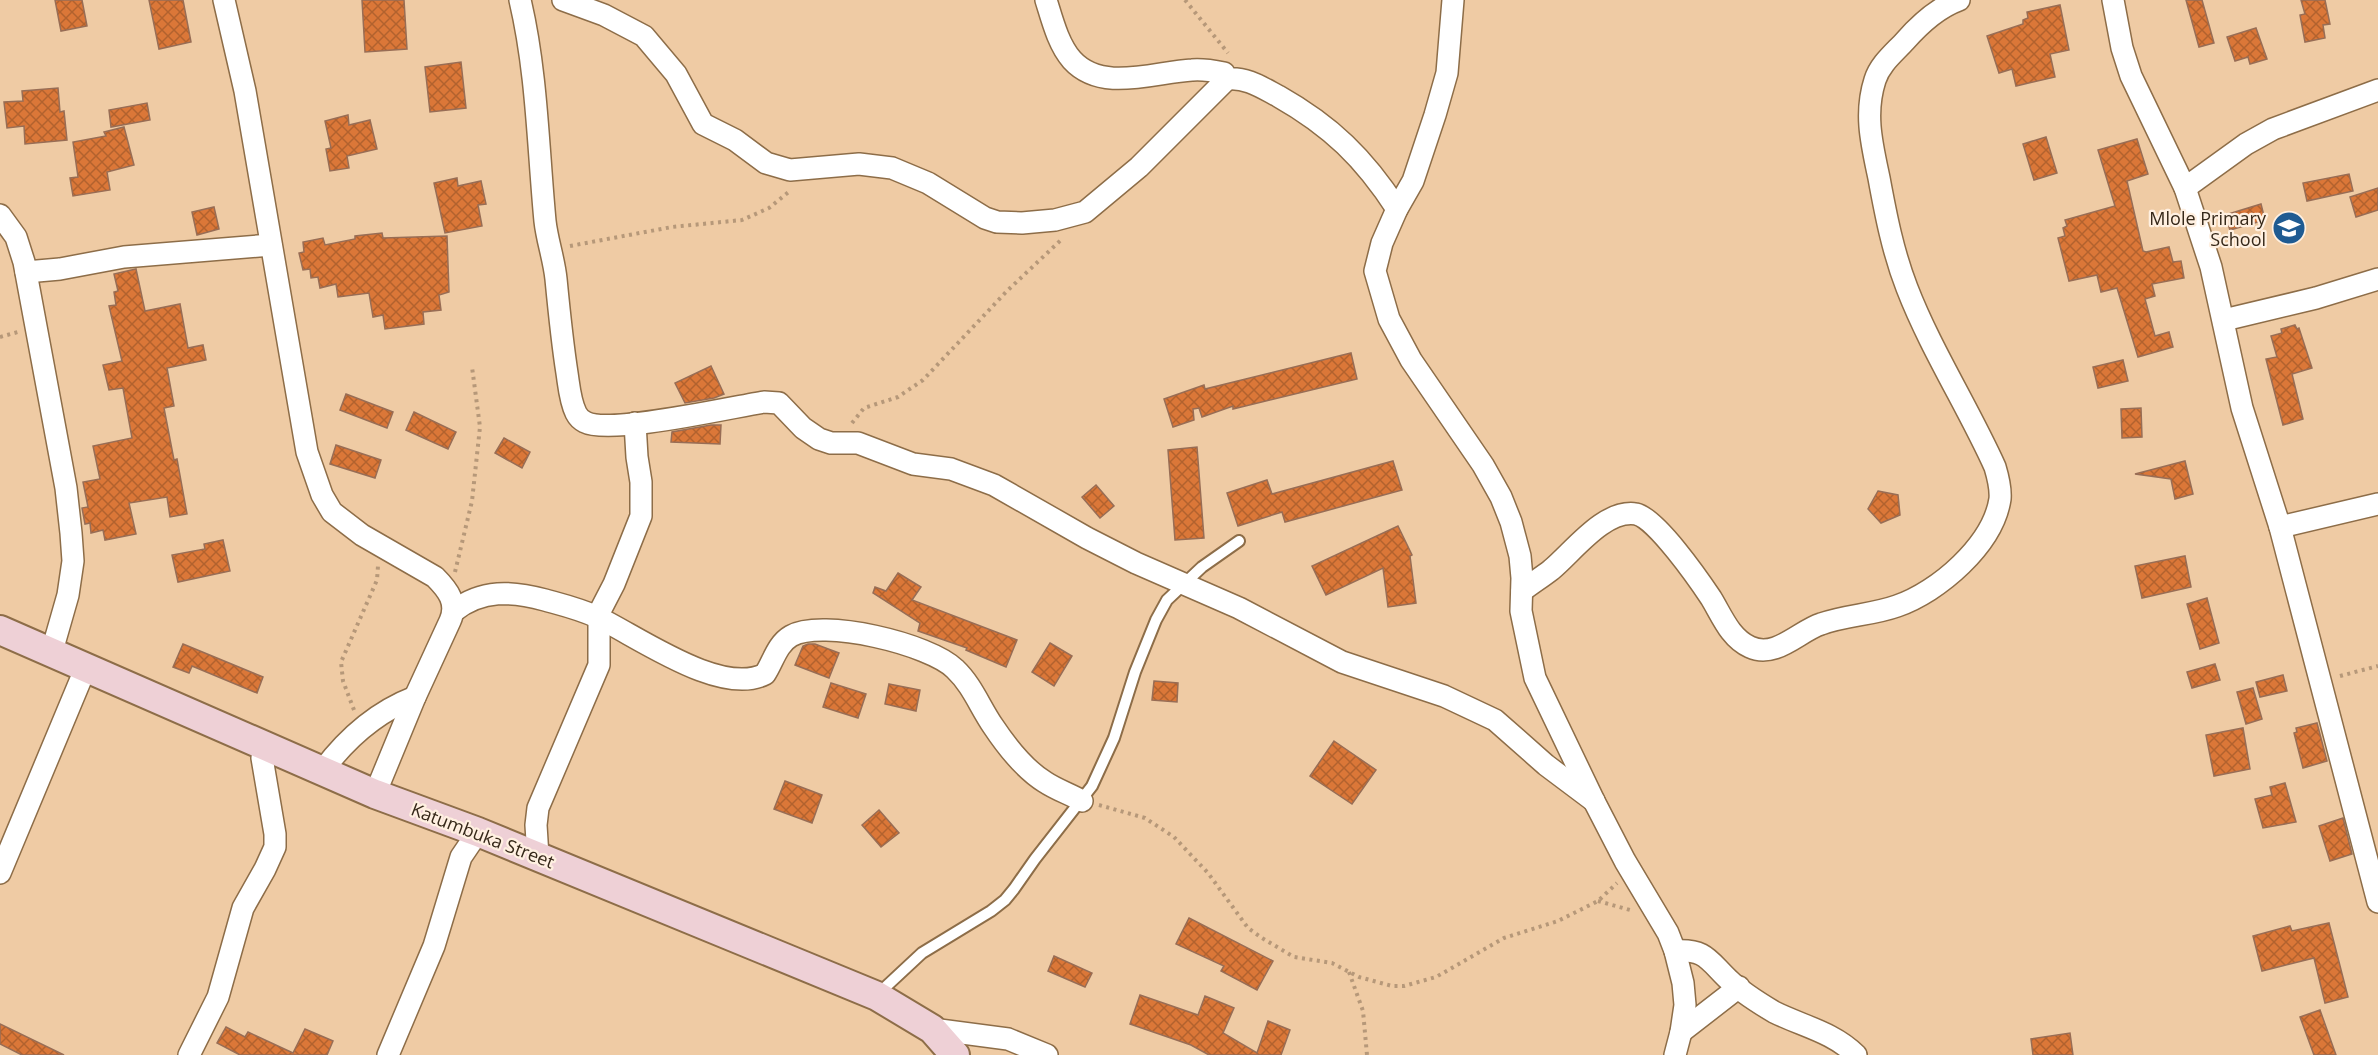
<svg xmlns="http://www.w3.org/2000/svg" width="2378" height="1055" font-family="'Open Sans',sans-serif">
  <defs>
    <pattern id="building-cross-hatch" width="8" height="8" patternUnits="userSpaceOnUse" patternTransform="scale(1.5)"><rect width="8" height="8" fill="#db7738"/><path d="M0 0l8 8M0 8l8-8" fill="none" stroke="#b2622e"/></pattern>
  </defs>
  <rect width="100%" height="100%" fill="#efcba4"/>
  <g fill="url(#building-cross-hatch)" stroke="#986d55" stroke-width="1.5">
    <polygon points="55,0 82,0 87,26 61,31"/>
    <polygon points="149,0 183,0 191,42 159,49"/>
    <polygon points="362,0 404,0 407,49 365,52"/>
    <polygon points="2186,0 2202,0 2214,43 2199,47"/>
    <polygon points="2301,0 2325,0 2330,24 2323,25 2325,38 2305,42 2300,15 2305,14"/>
    <polygon points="2060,5 2069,50 2050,54 2055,77 2016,86 2012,69 1999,73 1987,36 2023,24 2023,20 2028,18 2027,12"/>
    <polygon points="2256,28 2267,59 2250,64 2248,57 2235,61 2227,37"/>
    <polygon points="461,62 466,108 430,112 425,67"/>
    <polygon points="58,88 60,112 64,111 67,140 25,144 24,126 7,128 4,102 23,101 22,91"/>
    <polygon points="147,103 150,120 111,127 109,110"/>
    <polygon points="348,115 349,125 370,120 377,149 347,156 349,168 330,171 326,149 331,148 325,121"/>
    <polygon points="124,127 134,165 107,172 110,190 73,196 70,178 78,177 73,142 106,136 104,132"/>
    <polygon points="2046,137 2057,173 2034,180 2023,144"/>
    <polygon points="2137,139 2148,174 2127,181 2143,251 2146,252 2169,247 2173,262 2181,261 2184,278 2152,284 2155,296 2145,299 2155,336 2169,332 2173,347 2138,357 2117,288 2101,292 2097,275 2069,281 2058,238 2065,236 2063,228 2067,226 2065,220 2115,206 2098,150"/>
    <polygon points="2349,174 2353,191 2307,201 2303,183"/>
    <polygon points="457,178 458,186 481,181 486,204 478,205 482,226 445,233 434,183"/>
    <polygon points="2378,188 2378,210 2356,217 2350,197"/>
    <polygon points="2261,204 2265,220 2230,230 2225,215"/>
    <polygon points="214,207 219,229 197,235 192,212"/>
    <polygon points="382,233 383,238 447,236 449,292 439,295 441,310 423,312 424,324 385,329 383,315 373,317 369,293 338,297 336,284 320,288 318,277 311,278 310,269 303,270 299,253 304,252 303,242 323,238 325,245 355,239 355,236"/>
    <polygon points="136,269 145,311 180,304 188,348 203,345 206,360 167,368 174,406 164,408 174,460 177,459 187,514 170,517 167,497 129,503 136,534 105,540 103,530 91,533 90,523 85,524 82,508 88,507 83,482 100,479 93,446 132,438 123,388 109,390 103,365 122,361 109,306 116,305 114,292 118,291 114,274"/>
    <polygon points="2295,325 2297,329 2299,328 2312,368 2292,374 2303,419 2283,425 2266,359 2277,357 2271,336 2282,333 2281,329"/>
    <polygon points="1351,353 1357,379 1233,409 1233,406 1202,417 1199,408 1193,409 1194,420 1173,427 1164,399 1204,385 1205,389"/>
    <polygon points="2123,360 2128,381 2098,388 2093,367"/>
    <polygon points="711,366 724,394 714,398 685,403 675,383"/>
    <polygon points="346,394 393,412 387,428 340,410"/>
    <polygon points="2141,408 2142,437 2122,438 2121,409"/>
    <polygon points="414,412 456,432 448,449 406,430"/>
    <polygon points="711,425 721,425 720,444 671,442 672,432"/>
    <polygon points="504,438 530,452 522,468 495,453"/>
    <polygon points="336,445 381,460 375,478 330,464"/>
    <polygon points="1197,447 1204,538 1175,540 1168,450"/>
    <polygon points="1393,461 1402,490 1285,522 1282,512 1238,526 1227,493 1267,480 1272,494"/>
    <polygon points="2185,461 2193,494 2175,499 2171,479 2135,474"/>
    <polygon points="1096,485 1114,506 1100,518 1082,497"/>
    <polygon points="1878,491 1898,495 1900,515 1881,523 1868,509"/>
    <polygon points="1398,526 1412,555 1410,556 1416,603 1388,607 1383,568 1326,595 1312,566"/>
    <polygon points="223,540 230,571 178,582 172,555 205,549 204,544"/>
    <polygon points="2185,556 2191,587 2142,598 2135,566"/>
    <polygon points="898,573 921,587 912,600 1017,640 1006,667 966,650 967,648 918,631 920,623 873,593 875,587 886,591"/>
    <polygon points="2207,598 2219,643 2200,649 2187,604"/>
    <polygon points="1050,643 1072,656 1054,686 1032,672"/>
    <polygon points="183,644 263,677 257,693 192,666 189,673 173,667"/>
    <polygon points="808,644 815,644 839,653 829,678 795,665 803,646"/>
    <polygon points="2215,664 2220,680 2192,688 2187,672"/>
    <polygon points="2283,675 2287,691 2260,697 2256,682"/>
    <polygon points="1154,681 1178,683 1177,702 1152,700"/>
    <polygon points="831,683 866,694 858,718 823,707"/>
    <polygon points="889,684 920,690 916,711 885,704"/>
    <polygon points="2253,688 2262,719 2246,724 2237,692"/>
    <polygon points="2317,723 2327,761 2303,768 2294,733 2297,732 2296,728"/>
    <polygon points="2243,728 2250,769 2214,776 2206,735"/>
    <polygon points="1334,741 1376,770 1352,804 1310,776"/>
    <polygon points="785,781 822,795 812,823 774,809"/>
    <polygon points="2285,783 2296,822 2263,828 2255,799 2272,795 2270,787"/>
    <polygon points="879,810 899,833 881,847 862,825"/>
    <polygon points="2343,818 2352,854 2330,861 2319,826"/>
    <polygon points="1189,918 1273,961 1257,990 1221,971 1224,966 1176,944"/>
    <polygon points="2329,923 2348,997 2325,1003 2314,958 2262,971 2253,936 2290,926 2292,931"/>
    <polygon points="1054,956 1092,973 1085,987 1048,971"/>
    <polygon points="1140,995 1198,1015 1205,996 1234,1008 1223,1033 1257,1053 1268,1021 1290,1030 1281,1055 1209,1055 1191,1045 1130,1024"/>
    <polygon points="2320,1010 2336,1055 2314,1055 2300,1017"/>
    <polygon points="0,1024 64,1055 22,1055 0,1044"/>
    <polygon points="226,1027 245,1037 248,1032 293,1053 305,1029 333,1041 327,1055 240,1055 217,1043"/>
    <polygon points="2070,1033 2073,1055 2033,1055 2031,1039"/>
  </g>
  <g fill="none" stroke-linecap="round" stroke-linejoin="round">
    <g stroke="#8d6d48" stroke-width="14">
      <polyline id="service" points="878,994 922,953 991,911 1005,900 1014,889 1035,859 1092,786 1114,738 1135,672 1156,620 1167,600 1202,567 1239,541"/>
    </g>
    <g stroke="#8d6d48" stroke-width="24">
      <g id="minor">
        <path d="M224,0L245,91L307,452L322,495L332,512L362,535L435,577C448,590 458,603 450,621L415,697L375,794"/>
        <path d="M520,0C537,72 538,147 545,221C547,240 554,259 556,279C559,310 562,341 567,373C569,386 570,401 576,413C578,417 581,420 585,422C609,435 732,407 764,402L779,403L803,428L819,439L831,443H858L913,464L951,469L994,485L1087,538L1136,563L1239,608L1342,662L1444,696L1495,720L1546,765L1594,801"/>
        <polyline points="563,0 604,15 644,36 676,74 703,124 735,140 766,163 790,170 859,164 892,168 928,183 985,218 997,222 1022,223 1055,220 1085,212 1139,167 1227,79"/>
        <path d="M1046,0C1052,19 1058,44 1072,60C1102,93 1154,72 1192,70C1203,69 1214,71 1224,73L1227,79C1246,77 1261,87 1278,96C1331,126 1364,158 1397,209"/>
        <polyline points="1453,0 1447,73 1435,115 1413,181 1397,209 1382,243 1375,271 1389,319 1411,360 1483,465 1501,497 1511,522 1520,556 1522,578 1521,611 1535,678 1594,801 1625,861 1668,933 1675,951 1683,983 1685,1005 1681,1032 1675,1055"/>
        <polyline points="2113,0 2122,48 2131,76 2185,188 2211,267 2242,408 2280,527 2378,902"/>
        <polyline points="2185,188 2246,144 2273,129 2378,90"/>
        <polyline points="0,215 16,237 24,262 66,488 71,533 73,561 68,595 52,651"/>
        <polyline points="26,272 60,269 124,257 271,245"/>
        <polyline points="2224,320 2316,298 2378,279"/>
        <polyline points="2280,527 2378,504"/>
        <path d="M1522,591C1531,584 1542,577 1551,570C1573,552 1604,509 1636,514C1656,518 1699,580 1711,598C1722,616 1730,638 1750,647C1776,659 1799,631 1821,624C1846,615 1872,615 1897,606C1938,592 1993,545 2000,499C2001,488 1998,477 1995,467C1968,407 1931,350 1907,288C1893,252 1886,216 1879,178C1872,145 1864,114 1875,80C1880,64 1894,53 1905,41C1920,24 1937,8 1959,0"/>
        <path d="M454,611C482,589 512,591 545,600C563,605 580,609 597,617C637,636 721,697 765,674C773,662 777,644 791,636C822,618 930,644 955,669C972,685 980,707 993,726C1007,747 1024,769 1045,782C1057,790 1070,794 1082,801"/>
        <path d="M323,770C347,738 376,712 415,697"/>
        <polyline points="538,857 536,825 538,808 599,665 599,613 614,584 641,516 641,482 637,457 635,423"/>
        <polyline points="0,873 86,667"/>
        <path d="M1675,951C1706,949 1708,960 1729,980C1741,992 1759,1003 1774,1012C1802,1026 1833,1032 1856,1055"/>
        <polyline points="932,1029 1008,1039 1047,1055"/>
        <polyline points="1681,1032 1739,987"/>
        <polyline points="189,1055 218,997 243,908 265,869 275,847 275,834 262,758 267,745"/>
        <polyline points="388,1055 434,946 461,857 478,832"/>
      </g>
    </g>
    <g stroke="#8d6d48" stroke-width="32">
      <polyline id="secondary" points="0,630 375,794 478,832 877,996 932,1029 955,1055"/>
    </g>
    <g stroke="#b69879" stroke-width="4" stroke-dasharray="3 4.5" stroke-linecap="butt">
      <polyline points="1185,0 1228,53"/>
      <polyline points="570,246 672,227 742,220 769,208 791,190"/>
      <polyline points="0,337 18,332"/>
      <polyline points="852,423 864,408 898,397 923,380 1007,291 1062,239"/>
      <polyline points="455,572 472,501 480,427 472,367"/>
      <polyline points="2340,676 2378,666"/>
      <polyline points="354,710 343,681 341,662 377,580 378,566"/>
      <polyline points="1099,805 1145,818 1174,837 1208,873 1248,928 1262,938 1294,957 1332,963 1359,977 1392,986 1404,986 1436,977 1504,938 1558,921 1598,901 1617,883"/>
      <polyline points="1598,901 1630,910"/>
      <polyline points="1349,972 1363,1011 1367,1055"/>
    </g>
    <use href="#service" stroke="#fff" stroke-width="10"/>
    <use href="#minor" stroke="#fff" stroke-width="21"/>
    <use href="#secondary" stroke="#eed0d6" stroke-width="28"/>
  </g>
  <defs>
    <g id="school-disc" transform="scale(1.725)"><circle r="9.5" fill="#1f5b92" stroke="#fff0e1"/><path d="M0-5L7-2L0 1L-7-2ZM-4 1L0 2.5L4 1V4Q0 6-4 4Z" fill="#fff"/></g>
  </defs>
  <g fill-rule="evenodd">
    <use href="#school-disc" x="2289" y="228"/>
  </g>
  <g text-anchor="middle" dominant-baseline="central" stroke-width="4.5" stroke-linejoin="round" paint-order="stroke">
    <g font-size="18" fill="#362819" stroke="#fff0e1" text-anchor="end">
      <text x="2266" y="218">Mlole Primary<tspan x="2266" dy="21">School</tspan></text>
    </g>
    <g font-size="18" fill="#362819" stroke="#fff0e1">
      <text transform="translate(483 835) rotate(21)">Katumbuka Street</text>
    </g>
  </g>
</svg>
